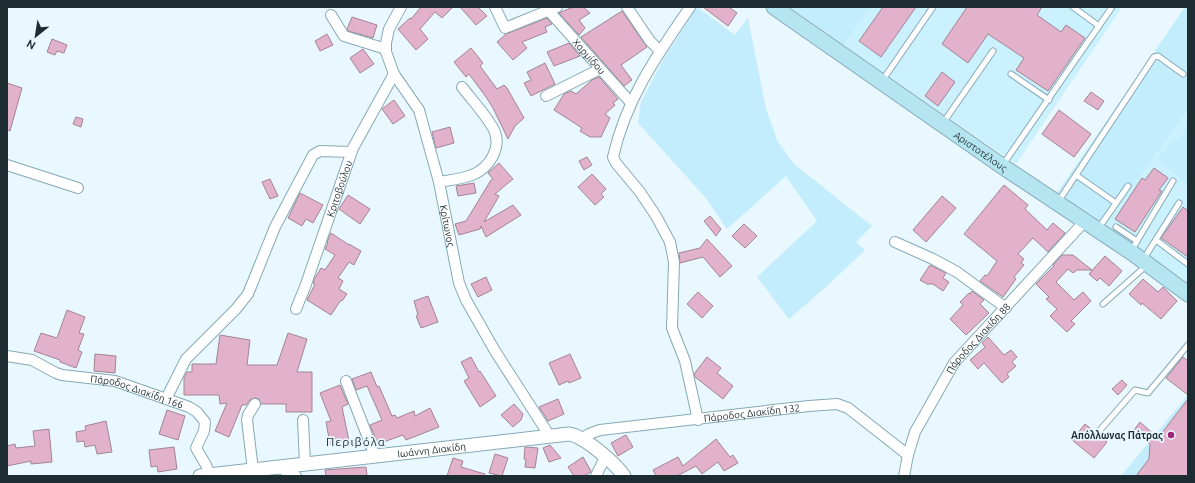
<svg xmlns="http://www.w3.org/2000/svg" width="1195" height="483" font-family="Ubuntu,sans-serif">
  <rect width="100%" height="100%" fill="#e9f8fe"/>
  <g fill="#cbf0fe">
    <polygon points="871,7 1122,7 1016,164 843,45"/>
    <polygon points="1188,109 1188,283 1106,225"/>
  </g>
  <g fill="#c3ecfc">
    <polygon points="697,7 735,35 748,18 766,109 777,140 794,164 872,226 856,242 865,250 827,286 789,319 757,277 817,221 786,176 727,229 705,197 638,123 641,102 664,58"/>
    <polygon points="790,7 871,7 843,45"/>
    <polygon points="1185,7 1188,7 1188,109 1106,225 1057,193"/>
    <polygon points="1188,126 1188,148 1178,140"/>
    <polygon points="1174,138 1188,149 1188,184 1157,160"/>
    <polygon points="1188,395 1188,476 1121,476"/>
  </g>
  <g fill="#e1b2ca" stroke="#a38493">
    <polygon points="421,7 453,7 442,18 435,12 420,29 428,39 416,50 398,29 410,18 411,19"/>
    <polygon points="460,7 478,7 487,16 476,25"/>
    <polygon points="573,7 583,7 590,13 579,20 585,28 579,35 559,13"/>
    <polygon points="703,7 729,7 737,13 728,26"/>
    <polygon points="883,7 916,7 881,57 859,41"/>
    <polygon points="967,7 1042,7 1037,15 1061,32 1066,25 1085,38 1048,91 1016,70 1024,58 988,34 968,63 942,44"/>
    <polygon points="622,11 647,47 621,65 632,80 624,86 581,37"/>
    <polygon points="352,17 377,25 373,38 348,31 347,29"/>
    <polygon points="547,18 552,24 545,27 547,32 522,42 527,48 513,60 497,42 506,34"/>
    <polygon points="327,34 333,45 320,51 315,41"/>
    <polygon points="52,39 67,45 64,53 57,51 55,55 47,52"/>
    <polygon points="569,43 580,56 554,66 547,52"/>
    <polygon points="471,48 483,63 480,66 497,89 504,85 507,88 524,118 515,126 508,139 493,108 486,97 469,74 466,77 454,62"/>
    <polygon points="363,49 374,64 360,73 350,58"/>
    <polygon points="545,63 555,84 531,96 524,83 531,80 527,72"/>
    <polygon points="942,72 955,82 938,106 925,96"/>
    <polygon points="599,77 618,99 613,103 615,105 605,114 610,118 601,137 590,137 580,131 582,128 554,110 564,94 571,91 576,94 592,80"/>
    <polygon points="7,83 22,88 10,131 7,130"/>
    <polygon points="1091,92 1104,101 1098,110 1084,101"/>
    <polygon points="394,100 405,116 393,124 382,109"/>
    <polygon points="1059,110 1091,134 1074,157 1042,134"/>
    <polygon points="76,117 83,119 81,127 73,124"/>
    <polygon points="450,127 454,143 436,148 432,132"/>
    <polygon points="587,157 592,165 584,170 579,161"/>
    <polygon points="499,163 513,179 495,194 499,196 484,222 513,205 521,215 486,237 481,226 480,229 459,235 455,224 466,221 491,180 493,179 488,173"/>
    <polygon points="1154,168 1168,178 1159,190 1162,191 1135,232 1115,219 1142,178 1145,180"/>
    <polygon points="592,174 606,189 601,194 604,197 595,205 578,187"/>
    <polygon points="270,179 278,196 270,199 262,182"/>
    <polygon points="474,183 476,193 458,196 456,186"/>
    <polygon points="1004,185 1028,205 1025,209 1047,230 1053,223 1065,233 1048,252 1033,238 1018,254 1024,259 1021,263 1024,265 1014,277 1016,279 1003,297 980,281 985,275 987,276 997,261 964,234"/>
    <polygon points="300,193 323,205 313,223 306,219 302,226 288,218"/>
    <polygon points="348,195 370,209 360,224 339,209"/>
    <polygon points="942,196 956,208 926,242 913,230"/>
    <polygon points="1183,207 1188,211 1188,257 1161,238"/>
    <polygon points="710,216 721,229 716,236 704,221"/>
    <polygon points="744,224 757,236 745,248 732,236"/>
    <polygon points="331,233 349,245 349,244 361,251 354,265 349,262 338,278 343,281 339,289 347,294 342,301 341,300 331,315 307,300 315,284 313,283 315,278 321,268 325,270 335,255 325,249 328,243 327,242"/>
    <polygon points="707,239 732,266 720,277 703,257 680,263 679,253 700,248"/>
    <polygon points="1062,255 1073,255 1092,270 1077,270 1073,273 1068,269 1056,282 1074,300 1083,292 1091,301 1071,321 1075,324 1067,332 1050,316 1057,309 1046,299 1049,297 1036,284 1054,266 1053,265"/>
    <polygon points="1105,256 1122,271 1109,286 1100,278 1097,281 1089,274"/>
    <polygon points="930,265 946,273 943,278 949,282 943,291 933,284 927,284 920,280"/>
    <polygon points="486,277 492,290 478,297 471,284"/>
    <polygon points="1143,279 1158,292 1163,287 1177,301 1161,319 1142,303 1141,305 1129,294"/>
    <polygon points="972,291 984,300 980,304 989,313 966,335 950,319 963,305 960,302 969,293 970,294"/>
    <polygon points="698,292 713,306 702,318 687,304"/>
    <polygon points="428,296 438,322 421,328 416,316 418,315 414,301"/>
    <polygon points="67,310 85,317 79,333 84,334 78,350 82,352 76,368 60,362 60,360 34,351 41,333 57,338"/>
    <polygon points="288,333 307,339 297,372 312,372 312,412 286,412 286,404 261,404 259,399 255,398 250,400 246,405 242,405 229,437 215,431 227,403 220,404 219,395 184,395 184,378 187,372 192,372 192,364 216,364 220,335 250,340 247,365 277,365"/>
    <polygon points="988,337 1004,355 1011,350 1017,357 1012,362 1016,366 1007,374 1009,377 1002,383 984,363 978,369 970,360 985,347 982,343"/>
    <polygon points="95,354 116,356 115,373 94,371"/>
    <polygon points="570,354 581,378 569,383 568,381 559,385 549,363"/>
    <polygon points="471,357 479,372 480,371 496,396 480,407 464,381 469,378 461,362"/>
    <polygon points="707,357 721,368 717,373 733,386 723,399 695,377 694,374"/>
    <polygon points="1183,357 1188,361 1188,395 1166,378"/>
    <polygon points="371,372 377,387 379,386 392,416 395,415 397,418 414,411 415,416 430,408 439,427 406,440 403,435 378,444 370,425 382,420 367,386 356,390 352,379"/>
    <polygon points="1122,380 1127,385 1118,395 1112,389"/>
    <polygon points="340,385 348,404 342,407 349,441 330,444 326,422 331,421 320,393"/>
    <polygon points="558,399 564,414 548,421 539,407"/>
    <polygon points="1188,399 1188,476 1136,476 1149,459 1150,444 1134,430 1140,422 1158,438"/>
    <polygon points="514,404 523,414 521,420 513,427 501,415"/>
    <polygon points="167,410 185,416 178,440 159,434"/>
    <polygon points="106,421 112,452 97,454 95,445 85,447 84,441 77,442 76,432 86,430 85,426"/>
    <polygon points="1085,424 1107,442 1094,458 1072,440"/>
    <polygon points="49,429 52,462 31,464 31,461 7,466 7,446 15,444 16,448 35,446 33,431"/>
    <polygon points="626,435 633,447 618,456 611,443"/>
    <polygon points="716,439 730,457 733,455 738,463 724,471 718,462 702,474 696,466 677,476 656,476 653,470 678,457 683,466"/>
    <polygon points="550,445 561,458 549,462 543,448"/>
    <polygon points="174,447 177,469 158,472 157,466 151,467 149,450"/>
    <polygon points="525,447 538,448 535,468 525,467 526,459 524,459"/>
    <polygon points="495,454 508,458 502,476 489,473"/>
    <polygon points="583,457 591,471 591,472 584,476 574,476 568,467"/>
    <polygon points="453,458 463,461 461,467 485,474 484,476 447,476"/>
    <polygon points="366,467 367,476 326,476 325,470"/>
  </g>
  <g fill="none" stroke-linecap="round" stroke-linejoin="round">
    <g stroke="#85a9b7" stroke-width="7">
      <g id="service">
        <polyline points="1073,7 1099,26"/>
        <polyline points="1011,74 1049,100"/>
        <polyline points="882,81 933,7"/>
        <polyline points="943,123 993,51"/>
        <polyline points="1002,166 1112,7"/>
        <polyline points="1076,175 1116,203"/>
        <polyline points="1058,202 1154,57 1158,56 1183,74"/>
        <polyline points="1116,227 1137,241"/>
        <polyline points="1098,229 1128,186"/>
        <polyline points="1156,240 1188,264"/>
        <polyline points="1131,251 1173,181"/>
        <polyline points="1143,260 1179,203"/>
        <polyline points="1103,304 1147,265"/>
        <polyline points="1100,430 1135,390 1148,393 1188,345"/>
      </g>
    </g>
    <g stroke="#85a9b7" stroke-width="12">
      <g id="minor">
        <path id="s1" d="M401,7L389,29L386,43V52L394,74L419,110L439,182L459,283L466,300L495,351L549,435"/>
        <polyline points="495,7 505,28 557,7"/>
        <polyline points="627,7 650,41 660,51"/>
        <path d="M690,7C657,55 626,99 613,157L616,163L640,192L656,216L670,242L674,262L672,328L685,361L698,420"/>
        <path id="s2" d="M548,10L631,103"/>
        <polyline points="331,15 344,36 386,49"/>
        <polyline points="546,96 600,69"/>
        <polyline points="7,165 78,188"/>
        <path d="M439,182C450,180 462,179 472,175C490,168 502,147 494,130C487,116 472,100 462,87"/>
        <polyline points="895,242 933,259 957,272 1006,308"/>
        <path id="s3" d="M296,309L305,287L353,148L394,74"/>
        <path id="s4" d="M7,356L32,360L56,373L62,375L115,381L189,407L197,412L205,422L204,431L196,448L206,465L210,475"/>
        <polyline points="346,381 375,456"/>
        <polyline points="166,399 186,359 236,309 248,294 275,227 313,155 320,151 351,152"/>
        <polyline points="303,420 305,464"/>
        <path id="s5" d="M581,439L589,434L600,430L809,406L837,404L848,408L908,455"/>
        <polyline points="278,467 296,476"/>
        <polyline points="253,470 247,420 248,415 255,404"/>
        <polyline points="596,476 605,457"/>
        <path id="s6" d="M904,476L908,455L915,432L954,363L1085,221"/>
      </g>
    </g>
    <g stroke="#85a9b7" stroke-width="15">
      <g id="tertiary">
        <path id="s7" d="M200,476L569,434C584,436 615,463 624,476"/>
      </g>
    </g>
    <g stroke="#85a9b7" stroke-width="17">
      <g id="secondary">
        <path id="s8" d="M774,7L1002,166L1131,252L1188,294"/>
      </g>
    </g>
    <use href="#service" stroke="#fff" stroke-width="5"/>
    <use href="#minor" stroke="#fff" stroke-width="10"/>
    <use href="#tertiary" stroke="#fff" stroke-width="13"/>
    <use href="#secondary" stroke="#b5e5f1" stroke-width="15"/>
  </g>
  <circle fill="#a12173" stroke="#e9f8fe" stroke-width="1.5" cx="1171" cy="435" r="4"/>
  <g text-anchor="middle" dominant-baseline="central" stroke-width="3.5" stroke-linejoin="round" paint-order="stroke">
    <g font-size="10" fill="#1d2c31" stroke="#e9f8fe">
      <text stroke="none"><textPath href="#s2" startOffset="62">Χαρμίδου</textPath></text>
      <text stroke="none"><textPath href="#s8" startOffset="252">Αριστοτέλους</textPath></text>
      <text stroke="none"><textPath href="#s3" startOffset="128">Κριτοβούλου</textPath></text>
      <text stroke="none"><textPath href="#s1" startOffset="235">Κρίτωνος</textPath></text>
      <text stroke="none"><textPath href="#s6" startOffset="159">Πάροδος Διακίδη 88</textPath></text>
      <text stroke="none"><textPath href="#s4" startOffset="136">Πάροδος Διακίδη 166</textPath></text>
      <text stroke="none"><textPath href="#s5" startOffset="174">Πάροδος Διακίδη 132</textPath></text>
      <text stroke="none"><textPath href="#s7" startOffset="233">Ιωάννη Διακίδη</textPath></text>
    </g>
    <g font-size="10" font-weight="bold" fill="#1d2c31" stroke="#e9f8fe" text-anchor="end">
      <text x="1163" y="435">Απόλλωνας Πάτρας</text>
    </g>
    <g font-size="12" letter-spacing="1" fill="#1d2c31" stroke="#e9f8fe">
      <text x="356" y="441">Περιβόλα</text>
    </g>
  </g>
  <rect width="1195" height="483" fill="none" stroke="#1d2c31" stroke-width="16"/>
  <g transform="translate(36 36) rotate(210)" stroke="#e9f8fe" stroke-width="3" paint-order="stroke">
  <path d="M0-3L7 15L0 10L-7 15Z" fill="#1d2c31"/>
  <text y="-6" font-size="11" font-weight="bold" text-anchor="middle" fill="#1d2c31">N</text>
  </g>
</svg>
